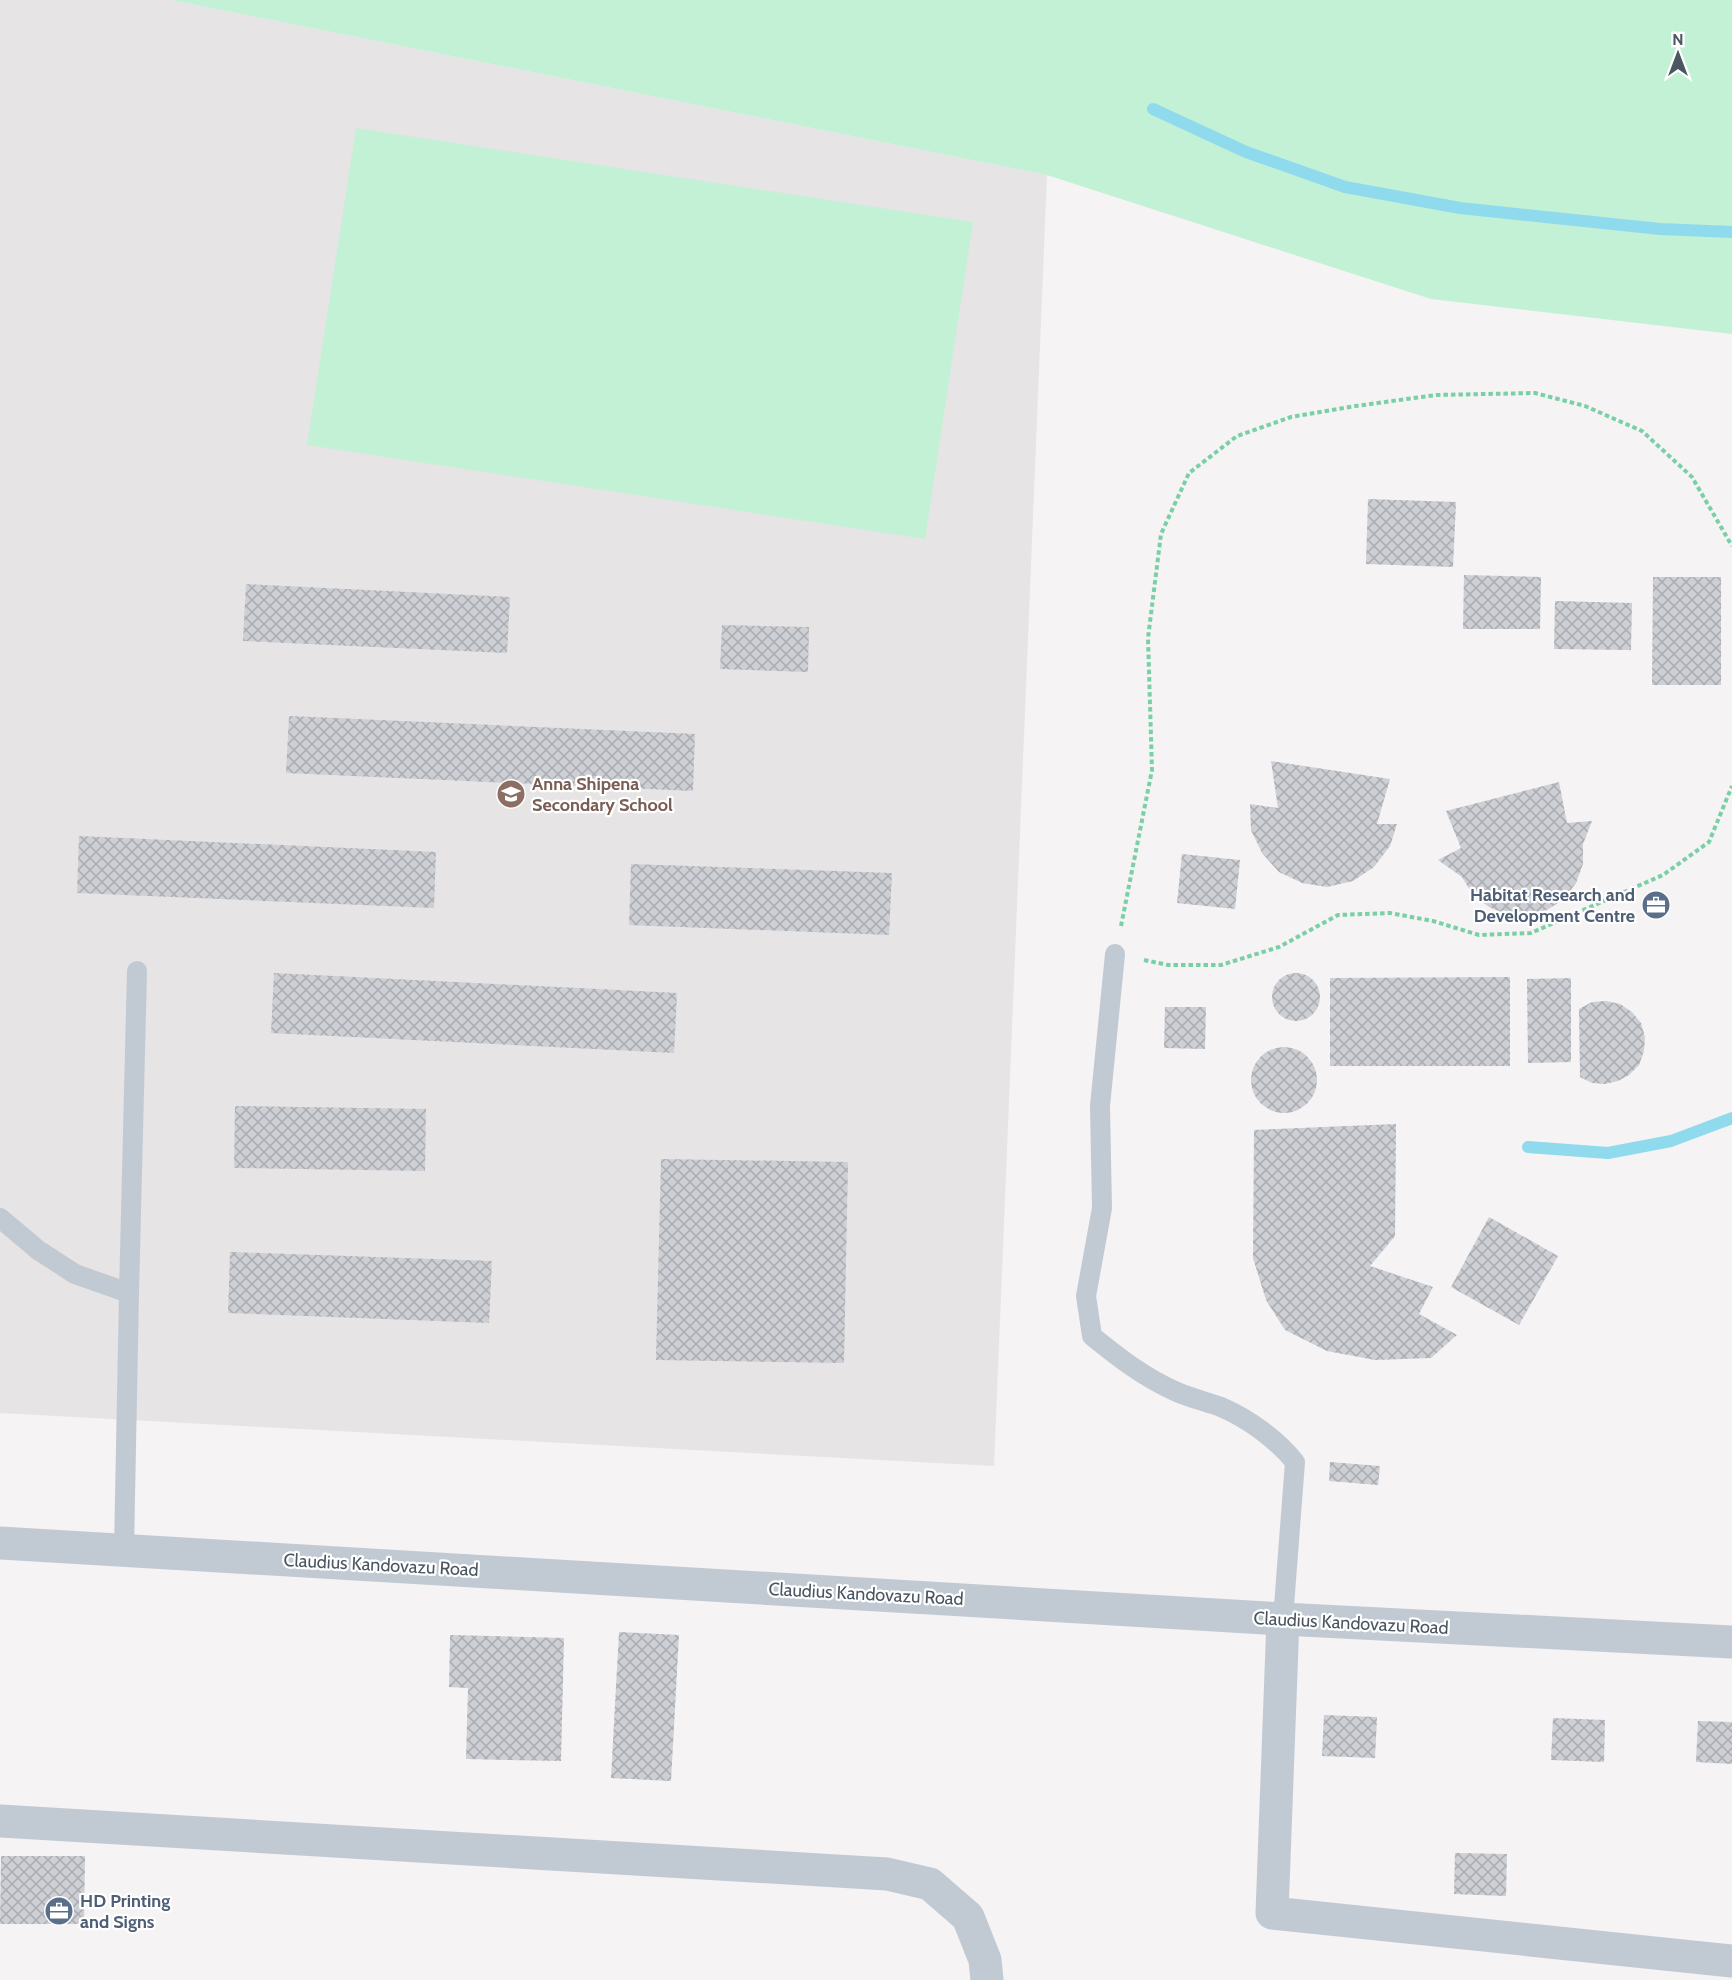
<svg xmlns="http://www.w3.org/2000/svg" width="1732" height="1980" font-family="Cabin,sans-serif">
  <defs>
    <pattern id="building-cross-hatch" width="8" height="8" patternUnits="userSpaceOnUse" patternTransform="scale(1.5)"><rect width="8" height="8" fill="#cdcfd5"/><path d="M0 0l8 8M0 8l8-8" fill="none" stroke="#a8abb0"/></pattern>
  </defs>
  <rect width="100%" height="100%" fill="#f5f3f3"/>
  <polygon fill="#e6e4e5" points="0,0 171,0 1047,175 994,1466 0,1413"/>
  <g fill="#c3f1d5">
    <polygon points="171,0 1732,0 1732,334 1431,299 1047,175"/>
    <polygon points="356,128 973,222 925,539 307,445"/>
  </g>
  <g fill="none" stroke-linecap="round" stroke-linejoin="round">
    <g stroke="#90daee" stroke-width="12">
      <polyline points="1153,109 1246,152 1345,187 1460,208 1660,229 1732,232"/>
      <polyline points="1528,1147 1608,1153 1671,1141 1732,1118"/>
    </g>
  </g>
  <g fill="url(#building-cross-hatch)">
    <polygon points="1368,499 1456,502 1453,567 1366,564"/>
    <polygon points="1464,575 1541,577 1540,629 1463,629"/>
    <polygon points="1653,577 1721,577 1721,685 1652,685"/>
    <polygon points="246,584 510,597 507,653 243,641"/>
    <polygon points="1555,601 1632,603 1631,650 1554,649"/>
    <polygon points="722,625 809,627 808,672 720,669"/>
    <polygon points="289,716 695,734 693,791 286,773"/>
    <polygon points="1271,761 1390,779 1377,824 1397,824 1390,846 1374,867 1353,881 1327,887 1302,883 1279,872 1262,853 1251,830 1250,804 1278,808"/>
    <polygon points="1559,782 1567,823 1592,821 1583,844 1583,864 1576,883 1564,899 1547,910 1528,915 1507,915 1489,907 1473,895 1462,877 1438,860 1461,848 1446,811"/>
    <polygon points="79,836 436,852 434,908 77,893"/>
    <polygon points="1182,854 1240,860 1235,909 1177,903"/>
    <polygon points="631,864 892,873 889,935 629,925"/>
    <circle cx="1296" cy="997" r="24"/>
    <polygon points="274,973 677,993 674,1053 271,1033"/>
    <polygon points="1510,977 1510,1066 1330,1066 1330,978"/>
    <polygon points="1571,978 1571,1062 1528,1063 1527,979"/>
    <polygon points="1606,1001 1620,1004 1632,1012 1641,1023 1645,1037 1644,1051 1639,1065 1629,1075 1618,1081 1605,1084 1592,1083 1580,1077 1579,1009 1592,1002"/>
    <polygon points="1165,1007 1206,1007 1205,1049 1164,1048"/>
    <circle cx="1284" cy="1080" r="33"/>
    <polygon points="235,1106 426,1109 425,1171 234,1168"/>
    <polygon points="1396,1124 1395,1236 1370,1266 1433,1287 1419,1314 1457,1335 1431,1358 1375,1360 1327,1351 1285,1330 1266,1300 1253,1258 1254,1130"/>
    <polygon points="661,1159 848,1162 844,1363 656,1360"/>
    <polygon points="1489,1217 1558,1256 1519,1325 1451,1287"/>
    <polygon points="230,1252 492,1261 489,1323 228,1313"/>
    <polygon points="1330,1462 1380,1466 1378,1485 1329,1481"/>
    <polygon points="619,1632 679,1635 671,1781 611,1778"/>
    <polygon points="450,1635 564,1638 561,1761 466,1759 468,1688 449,1687"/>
    <polygon points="1324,1715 1377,1717 1375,1758 1322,1756"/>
    <polygon points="1553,1718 1605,1720 1604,1762 1551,1760"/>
    <polygon points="1698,1721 1732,1722 1732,1764 1696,1762"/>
    <polygon points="1455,1853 1507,1854 1506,1896 1454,1894"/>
    <polygon points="1,1856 85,1856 84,1924 0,1924"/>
  </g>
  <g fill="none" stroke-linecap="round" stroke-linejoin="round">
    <g stroke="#7ad0a6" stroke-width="4" stroke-dasharray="4.5 3" stroke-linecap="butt">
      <polyline points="1121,926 1152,770 1148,638 1161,534 1189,473 1237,436 1291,417 1356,406 1436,395 1535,393 1585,406 1642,431 1692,477 1732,546"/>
      <polyline points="1144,960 1168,965 1221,965 1279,947 1338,915 1390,913 1433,921 1479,935 1531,933 1663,875 1709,842 1732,786"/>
    </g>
    <g stroke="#c1cad2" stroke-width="20">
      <path d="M1115,954L1100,1106L1102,1208L1086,1296L1092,1336C1119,1358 1145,1378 1177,1392C1191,1398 1207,1402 1221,1407C1249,1419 1276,1439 1295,1462L1283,1619"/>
      <polyline points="0,1218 38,1250 75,1274 129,1293 124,1549"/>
      <polyline points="129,1293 137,971"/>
    </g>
    <g stroke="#c1cad2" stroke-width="33">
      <polyline points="1283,1619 1272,1913 1732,1961"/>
      <polyline points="0,1821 887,1874 930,1884 968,1917 985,1960 987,1980"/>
    </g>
    <polyline stroke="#c1cad2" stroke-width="33" points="0,1543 1283,1619 1732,1642"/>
  </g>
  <defs>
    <g id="school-disc" transform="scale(1.5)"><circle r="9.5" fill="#8d6e63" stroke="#fff"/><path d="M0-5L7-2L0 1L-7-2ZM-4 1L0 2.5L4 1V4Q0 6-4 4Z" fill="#fff"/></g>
    <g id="office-disc" transform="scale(1.5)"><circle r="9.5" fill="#5c6f8a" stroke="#fff"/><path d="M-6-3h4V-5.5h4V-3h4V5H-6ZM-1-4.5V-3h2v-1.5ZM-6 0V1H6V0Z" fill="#fff"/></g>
  </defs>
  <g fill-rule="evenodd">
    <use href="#school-disc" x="511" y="794"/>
    <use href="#office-disc" x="1656" y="905"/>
    <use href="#office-disc" x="59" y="1911"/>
  </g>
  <g text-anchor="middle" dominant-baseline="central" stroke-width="4.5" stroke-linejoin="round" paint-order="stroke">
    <g font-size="18" font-weight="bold" fill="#785e54" stroke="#fff" text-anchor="start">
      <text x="532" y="784">Anna Shipena<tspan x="532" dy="21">Secondary School</tspan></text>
    </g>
    <g font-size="18" font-weight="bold" fill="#4e5e75" stroke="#fff" text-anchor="end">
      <text x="1635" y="895">Habitat Research and<tspan x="1635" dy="21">Development Centre</tspan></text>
      <text x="80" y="1901" text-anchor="start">HD Printing<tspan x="80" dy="21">and Signs</tspan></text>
    </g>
    <g font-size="18" fill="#4a5661" stroke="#fff">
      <text transform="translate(381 1565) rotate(3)">Claudius Kandovazu Road</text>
      <text transform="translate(866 1594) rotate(3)">Claudius Kandovazu Road</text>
      <text transform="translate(1351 1623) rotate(3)">Claudius Kandovazu Road</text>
    </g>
  </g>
  <g transform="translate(1678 54)" stroke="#ffffff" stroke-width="4.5" paint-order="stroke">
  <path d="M0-4.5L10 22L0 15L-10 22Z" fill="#4a5661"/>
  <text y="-9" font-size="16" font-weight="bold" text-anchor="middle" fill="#4a5661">N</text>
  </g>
</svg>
